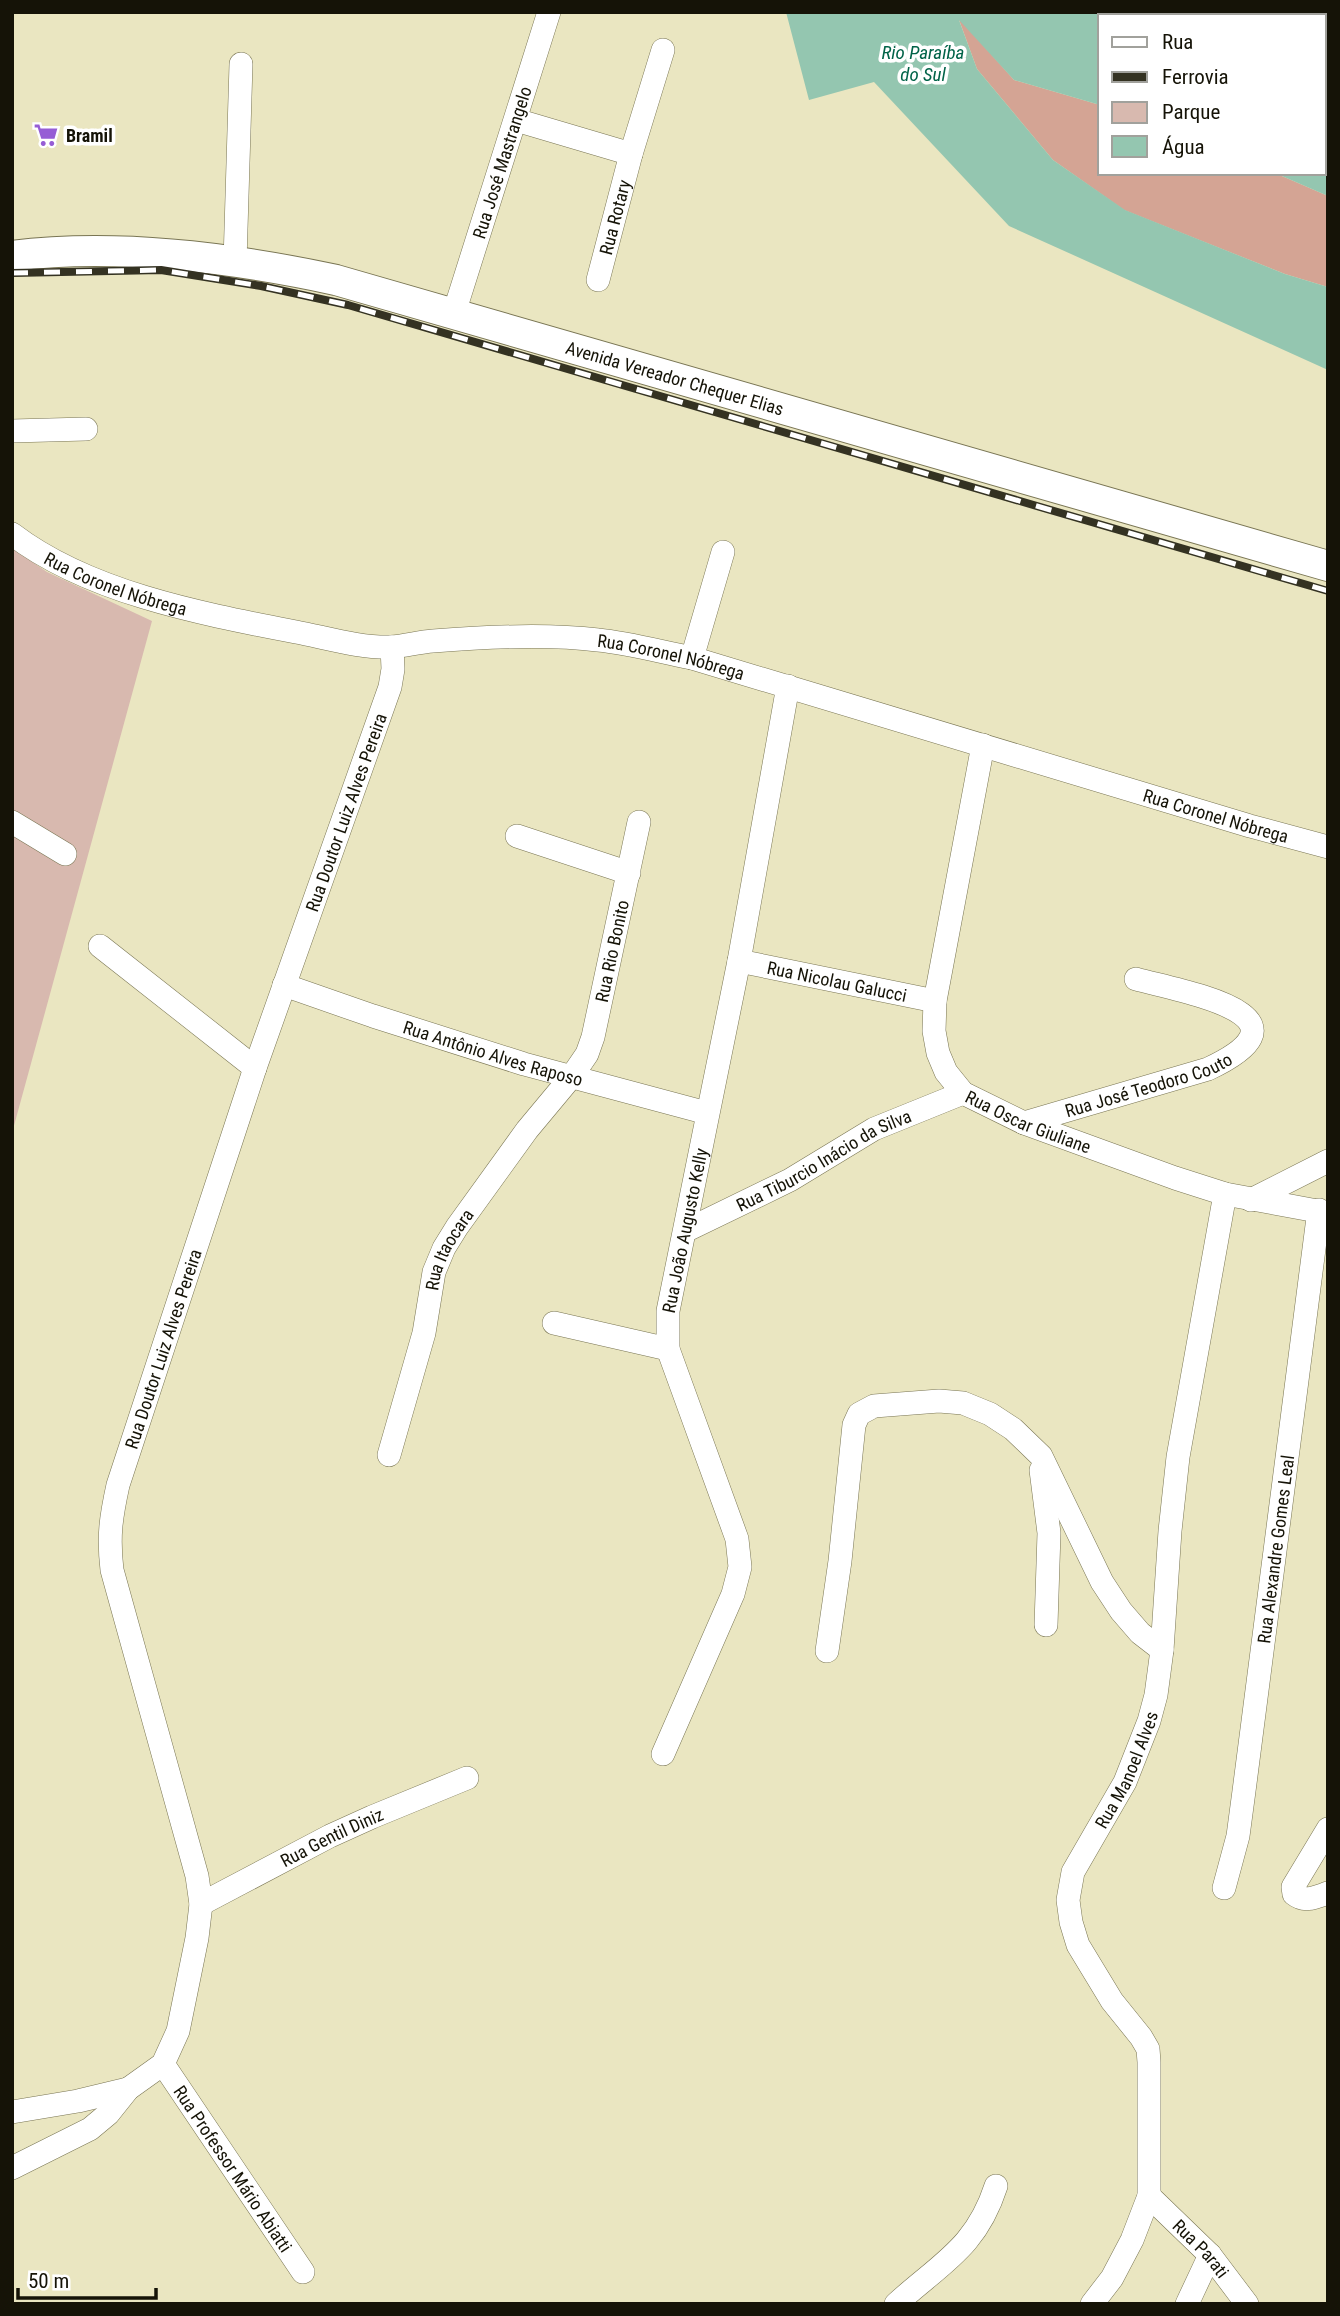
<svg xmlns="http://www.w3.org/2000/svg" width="1340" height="2316" font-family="'Roboto Condensed',sans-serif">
  <rect width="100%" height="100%" fill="#eae6c1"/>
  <polygon fill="#d8b9af" points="12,548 47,572 152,621 12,1133"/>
  <polygon fill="#d4a494" points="958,17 1014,80 1100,105 1100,173 1275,173 1328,196 1328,287 1285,274 1124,210 1053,160 977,69"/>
  <g fill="#94c6b0">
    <polygon points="786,12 1328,12 1328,76 1324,75 1324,16 1100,16 1100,105 1014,80 959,20 977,69 1053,160 1125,210 1285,274 1328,287 1328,370 1009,226 874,82 809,100"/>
    <polygon points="1324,116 1328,118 1328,196 1275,173 1324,173"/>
  </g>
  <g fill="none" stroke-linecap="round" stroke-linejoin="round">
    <g stroke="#797553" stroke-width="24">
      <g id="minor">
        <polyline points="516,120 631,154"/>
        <polyline points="235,262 241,64"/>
        <path id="s1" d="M598,280L631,154L663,50"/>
        <path id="s2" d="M454,313L549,12"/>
        <polyline points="12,431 86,429"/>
        <path id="s3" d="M12,534C89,593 203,614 296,632C327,638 360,648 391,647C405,646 419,642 433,641C483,637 548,634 598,640C629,643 661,652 692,658L1250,826L1328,847"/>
        <polyline points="692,658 723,552"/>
        <path id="s4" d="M983,745L935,1001L934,1031L938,1053L946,1072L963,1093L1024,1123L1175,1178L1225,1194L1328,1213"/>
        <polyline points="12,822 65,854"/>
        <polyline points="517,836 629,873"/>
        <polyline points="100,946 255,1068"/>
        <path id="s5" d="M739,961L935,1001"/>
        <path id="s6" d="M284,985L373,1016L524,1064L707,1113"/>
        <path id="s7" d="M1024,1123L1208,1069C1323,1015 1183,992 1136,979"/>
        <polyline points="1251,1200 1328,1161"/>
        <path id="s8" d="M685,1231L790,1180L874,1129L963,1093"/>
        <polyline points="554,1323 668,1349"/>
        <path id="s9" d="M389,1455L424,1333L434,1272L444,1248L457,1227L527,1130L572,1076L587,1054L593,1037L639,822"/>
        <polyline points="1041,1470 1049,1533 1046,1625"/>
        <polyline points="827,1651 840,1561 854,1425 859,1414 874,1406 939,1401 963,1403 990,1414 1013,1429 1041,1456 1102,1582 1121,1611 1140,1633 1162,1650"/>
        <path id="s10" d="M663,1754L733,1594L740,1567L737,1539L668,1349V1311L739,961L788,686"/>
        <path d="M1328,1829L1293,1887L1294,1894C1305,1903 1316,1897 1328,1893"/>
        <path id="s11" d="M1224,1888L1238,1836L1244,1791L1319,1210"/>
        <path id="s12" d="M201,1904L330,1836L372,1817L467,1778"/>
        <path id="s13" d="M163,2064L303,2272"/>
        <polyline points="12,2112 78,2101 128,2089"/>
        <path id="s14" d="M12,2168L90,2129L108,2114L128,2089L163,2064L178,2031L197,1938L201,1904L197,1876L112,1570C108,1536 111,1517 118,1485L255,1068L390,687L393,669L392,647"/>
        <path id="s15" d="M1149,2196L1210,2255L1247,2304"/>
        <path d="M896,2304C941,2263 976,2248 996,2186"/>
        <path id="s16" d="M1092,2304L1112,2278L1132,2240L1149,2196V2062L1148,2049L1141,2037L1112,2001L1078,1945L1071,1922L1068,1900L1073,1872L1125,1782L1149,1721L1156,1695L1162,1650L1170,1531L1178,1457L1225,1194"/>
        <polyline points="1187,2304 1210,2255"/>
      </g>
    </g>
    <g stroke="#797553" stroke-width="32">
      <g id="major">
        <path id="s17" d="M12,256C116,243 234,258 336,280L1328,566"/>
      </g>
    </g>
    <use href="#minor" stroke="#fff" stroke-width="23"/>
    <use href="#major" stroke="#fff" stroke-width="30"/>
    <g stroke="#343222" stroke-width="8">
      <polyline id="rail" points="12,273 161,270 261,286 348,305 1328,591"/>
    </g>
    <use href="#rail" stroke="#fff" stroke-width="5" stroke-dasharray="16" stroke-linecap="butt"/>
  </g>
  <defs>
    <g id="supermarket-bare" transform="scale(1.89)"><path d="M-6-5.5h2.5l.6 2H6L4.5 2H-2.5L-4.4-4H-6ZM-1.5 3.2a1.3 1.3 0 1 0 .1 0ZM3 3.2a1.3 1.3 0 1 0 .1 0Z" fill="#965dd5" stroke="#fff" stroke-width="2.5" paint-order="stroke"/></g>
  </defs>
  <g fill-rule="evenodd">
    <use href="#supermarket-bare" x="46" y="135"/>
  </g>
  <g text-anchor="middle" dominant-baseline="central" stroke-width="7" stroke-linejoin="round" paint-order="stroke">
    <g font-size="18" font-weight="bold" fill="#151307" stroke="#fff" text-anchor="start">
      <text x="66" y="135">Bramil</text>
    </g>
    <g font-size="18" fill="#151307" stroke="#fff">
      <text stroke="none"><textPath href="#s2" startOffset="158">Rua José Mastrangelo</textPath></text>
      <text stroke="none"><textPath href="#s1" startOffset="65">Rua Rotary</textPath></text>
      <text stroke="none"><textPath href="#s17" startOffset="679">Avenida Vereador Chequer Elias</textPath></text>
      <text stroke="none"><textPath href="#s3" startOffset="116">Rua Coronel Nóbrega</textPath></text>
      <text stroke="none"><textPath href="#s3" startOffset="682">Rua Coronel Nóbrega</textPath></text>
      <text stroke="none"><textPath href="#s14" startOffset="1493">Rua Doutor Luiz Alves Pereira</textPath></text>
      <text stroke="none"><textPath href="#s3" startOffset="1250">Rua Coronel Nóbrega</textPath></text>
      <text stroke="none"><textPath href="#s9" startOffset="562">Rua Rio Bonito</textPath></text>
      <text stroke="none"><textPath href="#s5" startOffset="100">Rua Nicolau Galucci</textPath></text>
      <text stroke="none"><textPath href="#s6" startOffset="220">Rua Antônio Alves Raposo</textPath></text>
      <text stroke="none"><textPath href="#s7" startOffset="130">Rua José Teodoro Couto</textPath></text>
      <text stroke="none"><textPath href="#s4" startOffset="432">Rua Oscar Giuliane</textPath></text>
      <text stroke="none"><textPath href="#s8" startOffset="156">Rua Tiburcio Inácio da Silva</textPath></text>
      <text stroke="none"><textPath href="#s10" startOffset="553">Rua João Augusto Kelly</textPath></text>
      <text stroke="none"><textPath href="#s9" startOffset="215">Rua Itaocara</textPath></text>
      <text stroke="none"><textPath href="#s14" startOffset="926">Rua Doutor Luiz Alves Pereira</textPath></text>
      <text stroke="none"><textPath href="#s11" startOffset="343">Rua Alexandre Gomes Leal</textPath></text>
      <text stroke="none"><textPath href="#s16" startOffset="586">Rua Manoel Alves</textPath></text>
      <text stroke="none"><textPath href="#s12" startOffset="147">Rua Gentil Diniz</textPath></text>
      <text stroke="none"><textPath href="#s13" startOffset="126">Rua Professor Mário Abiatti</textPath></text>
      <text stroke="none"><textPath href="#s15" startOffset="74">Rua Parati</textPath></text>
    </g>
    <g font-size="19" font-style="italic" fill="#016348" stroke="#fff">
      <text x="923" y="52">Rio Paraíba<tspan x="923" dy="22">do Sul</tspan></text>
    </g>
  </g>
  <rect width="1340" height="2316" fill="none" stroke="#151307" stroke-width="28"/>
  <rect x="1098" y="14" width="228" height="161" fill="#ffffff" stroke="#a1a19c" stroke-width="2"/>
  <rect x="1112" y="37" width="35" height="10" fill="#ffffff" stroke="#a1a19c" stroke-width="2"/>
  <text x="1162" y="49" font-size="21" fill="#151307">Rua</text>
  <rect x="1112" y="72" width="35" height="10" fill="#343222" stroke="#a1a19c" stroke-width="2"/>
  <text x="1162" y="84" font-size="21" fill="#151307">Ferrovia</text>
  <rect x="1112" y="102" width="35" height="21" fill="#d8b9af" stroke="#a1a19c" stroke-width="2"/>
  <text x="1162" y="119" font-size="21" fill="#151307">Parque</text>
  <rect x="1112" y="136" width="35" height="21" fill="#94c6b0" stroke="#a1a19c" stroke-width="2"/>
  <text x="1162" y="154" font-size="21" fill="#151307">Água</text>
  <path d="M18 2288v10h138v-10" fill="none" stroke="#151307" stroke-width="3.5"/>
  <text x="28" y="2288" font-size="21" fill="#151307" stroke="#ffffff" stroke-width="5" paint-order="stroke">50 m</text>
</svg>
